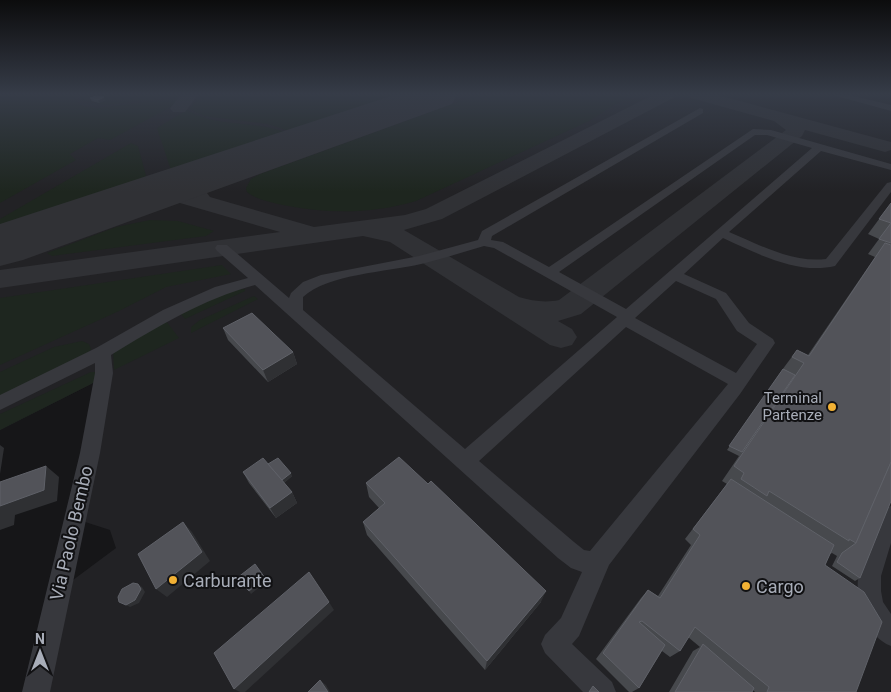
<svg xmlns="http://www.w3.org/2000/svg" width="891" height="692" font-family="Roboto,sans-serif">
  <rect width="100%" height="100%" fill="#161618"/>
  <polygon fill="#222225" points="0,95 891,95 891,692 44,692 69,583 116,548 110,530 79,520 99,380 0,430"/>
  <g fill="#1e261f">
    <polygon points="0,95 76,95 75,100 82,106 97,108 178,98 172,106 110,140 98,138 70,154 76,160 0,203"/>
    <polygon points="80,95 177,95 177,97 105,105 80,99"/>
    <polygon points="200,95 397,95 289,131 268,124 204,116 190,109"/>
    <path d="M477,95H630L589,121L416,201C372,214 328,214 283,205C271,202 257,200 247,192L246,188L251,179L260,174Z"/>
    <path d="M187,110C216,128 254,120 285,132L171,170L157,128Z"/>
    <polygon points="131,143 138,146 146,176 142,179 0,225 0,219"/>
    <polygon points="150,220 178,221 214,231 206,236 59,255 52,256 47,253 116,227"/>
    <polygon points="222,265 231,274 166,287 119,311 0,365 0,298"/>
    <polygon points="245,289 245,291 185,319 179,312 232,290"/>
    <polygon points="254,296 258,299 191,333 191,327 200,320"/>
    <polygon points="166,321 179,338 114,370 113,349"/>
    <polygon points="82,341 89,344 91,349 86,357 0,403 0,372 54,347"/>
    <polygon points="91,372 95,372 99,380 0,430 0,414"/>
  </g>
  <g fill="none" stroke-linecap="round" stroke-linejoin="round">
    <g fill="#303135" fill-rule="evenodd">
      <polygon points="181,95 198,95 185,112 173,112 170,108"/>
      <path d="M653,95H675L673,98L442,219L404,230L519,297C532,301 546,303 559,300L786,130L774,121L691,98L689,95H718L891,142V150L885,152L805,130L802,136L581,314L558,321L572,329L577,337L572,345L561,348L550,345L390,242L363,236L0,288V270L280,232L180,203H157L119,212L111,210L107,205L111,200L157,189L185,190C190,174 216,160 232,164L235,168C229,177 216,181 208,189L207,193L210,197L314,227L405,215L426,209Z"/>
      <polygon points="25,229 34,232 38,237 34,242 0,251 0,235"/>
    </g>
    <polygon fill="#303135" fill-rule="evenodd" points="394,95 457,95 452,104 23,260 0,266 0,224"/>
    <g fill="#37383d" fill-rule="evenodd">
      <polygon points="833,95 849,95 891,105 891,111"/>
      <path d="M700,108L703,109V113L492,236L491,240L503,242L549,267L753,129L771,130L891,164V170L821,151L729,232C760,245 792,263 826,259L887,183L891,182V192L835,266C797,275 756,253 723,238L684,274L726,293L749,323L773,339L775,343L740,394L609,565L579,636L572,644L612,682L616,692H583L545,653L541,644L545,635L561,618L582,572L571,568L558,558L255,285C203,299 157,327 111,355L113,373L100,453L50,692H22L80,453L95,373V363L0,410V395L96,348L163,310L215,287L248,278L217,251L215,248L217,245H227L289,298L291,293L303,282L321,275L419,256L478,240L482,231ZM755,135H767L812,148L626,309L559,272ZM484,246L494,248L617,317L465,449L303,310V297C328,274 387,272 421,264C442,259 463,252 484,246ZM676,281L716,299L737,331L757,344L736,373L635,318ZM626,327L728,384L590,551L584,550L574,542L479,461Z"/>
      <path d="M891,506V543L881,576V591L883,602L891,614V646C878,641 871,631 865,619C846,581 868,544 883,509Z"/>
    </g>
  </g>
  <g fill="#47494d">
    <polygon points="90,98 105,100 99,103 92,101"/>
    <polygon points="891,203 891,501 860,578 855,581 832,566 837,556 832,553 830,554 825,565 856,692 755,692 753,690 752,692 669,692 693,651 700,647 688,637 680,651 670,657 662,651 639,688 632,692 629,692 596,659 641,598 648,590 658,596 691,545 685,539 727,484 722,481 739,456 727,450 785,366 797,350 808,355 875,257 868,254 879,239 868,234"/>
    <polygon points="223,328 293,352 297,364 268,382 228,340"/>
    <polygon points="268,464 292,476 284,483 292,492 297,503 276,518 249,483 243,472"/>
    <polygon points="366,483 541,602 485,670 367,535 363,522 379,508 369,497"/>
  </g>
  <g fill="#2f3033">
    <polygon points="104,97 105,100 99,103 98,100"/>
    <polygon points="293,352 297,364 268,382 263,370"/>
    <polygon points="0,445 4,448 0,474"/>
    <polygon points="46,466 59,477 57,501 15,515 14,525 0,530 0,505"/>
    <polygon points="291,473 292,476 282,485 281,481"/>
    <polygon points="292,492 297,503 276,518 270,508"/>
    <polygon points="183,522 192,532 210,561 167,597 156,589"/>
    <polygon points="265,578 267,581 251,594 249,591"/>
    <polygon points="138,584 142,587 145,592 139,603 130,607 126,605"/>
    <polygon points="546,591 541,602 485,670 487,661"/>
    <polygon points="329,602 334,610 245,692 240,692 234,689"/>
    <polygon points="320,680 326,685 330,692 328,692"/>
  </g>
  <g fill="#525359" stroke="#5f6168">
    <polygon points="96,96 104,97 98,100 90,98"/>
    <polygon points="891,203 891,243 879,239 891,223 879,219"/>
    <polygon points="885,243 891,245 891,462 856,543 849,539 849,541 769,491 767,496 741,479 744,473 734,466 804,363 792,357 797,350 809,356"/>
    <polygon points="252,313 293,352 263,370 223,328"/>
    <polygon points="783,369 795,375 742,452 729,446"/>
    <polygon points="399,457 428,484 431,481 546,591 487,661 363,522 385,503 366,483"/>
    <polygon points="263,458 292,492 270,508 243,472"/>
    <polygon points="278,458 291,473 282,480 268,464"/>
    <polygon points="891,462 891,501 860,578 837,562 842,553 856,543"/>
    <polygon points="46,466 44,490 0,506 0,482"/>
    <polygon points="731,479 834,545 825,565 864,592 882,622 856,692 767,692 769,687 695,627 680,651 642,621 639,622 665,645 639,688 603,653 648,590 660,598 700,535 693,529"/>
    <polygon points="183,522 202,552 156,589 138,554"/>
    <polygon points="255,564 265,578 249,591 237,578"/>
    <polygon points="309,572 329,602 234,689 214,653"/>
    <polygon points="133,583 138,584 141,589 135,600 126,605 119,602 118,597 122,589"/>
    <polygon points="703,644 754,688 752,692 675,692"/>
    <polygon points="320,680 328,692 308,692"/>
    <polygon points="593,686 599,692 589,692"/>
  </g>
  <linearGradient id="sky" x2="0" y2="1"><stop stop-color="#0c0c0d"/><stop offset="0.49" stop-color="#363c48"/><stop offset="1" stop-color="#363c48" stop-opacity="0"/></linearGradient>
  <rect width="891" height="192" fill="url(#sky)"/>
  <g fill="#f2b134" stroke="#111113" stroke-width="2">
    <circle cx="832" cy="407" r="5"/>
    <circle cx="173" cy="580" r="5"/>
    <circle cx="746" cy="586" r="5"/>
  </g>
  <g text-anchor="middle" dominant-baseline="central" stroke-width="4" stroke-linejoin="round" paint-order="stroke">
    <g font-size="15" fill="#a8adb8" stroke="#111113" text-anchor="end">
      <text x="822" y="398">Terminal<tspan x="822" dy="17">Partenze</tspan></text>
    </g>
    <g font-size="18" fill="#a8adb8" stroke="#111113">
      <text transform="translate(71 533) rotate(-77)">Via Paolo Bembo</text>
    </g>
    <g font-size="18" fill="#a8adb8" stroke="#111113" text-anchor="start">
      <text x="183" y="580">Carburante</text>
      <text x="756" y="586">Cargo</text>
    </g>
  </g>
  <g transform="translate(40 652)" stroke="#111113" stroke-width="4" paint-order="stroke">
  <path d="M0-4L9 19L0 12L-9 19Z" fill="#a8adb8"/>
  <text y="-8" font-size="14" font-weight="bold" text-anchor="middle" fill="#a8adb8">N</text>
  </g>
</svg>
